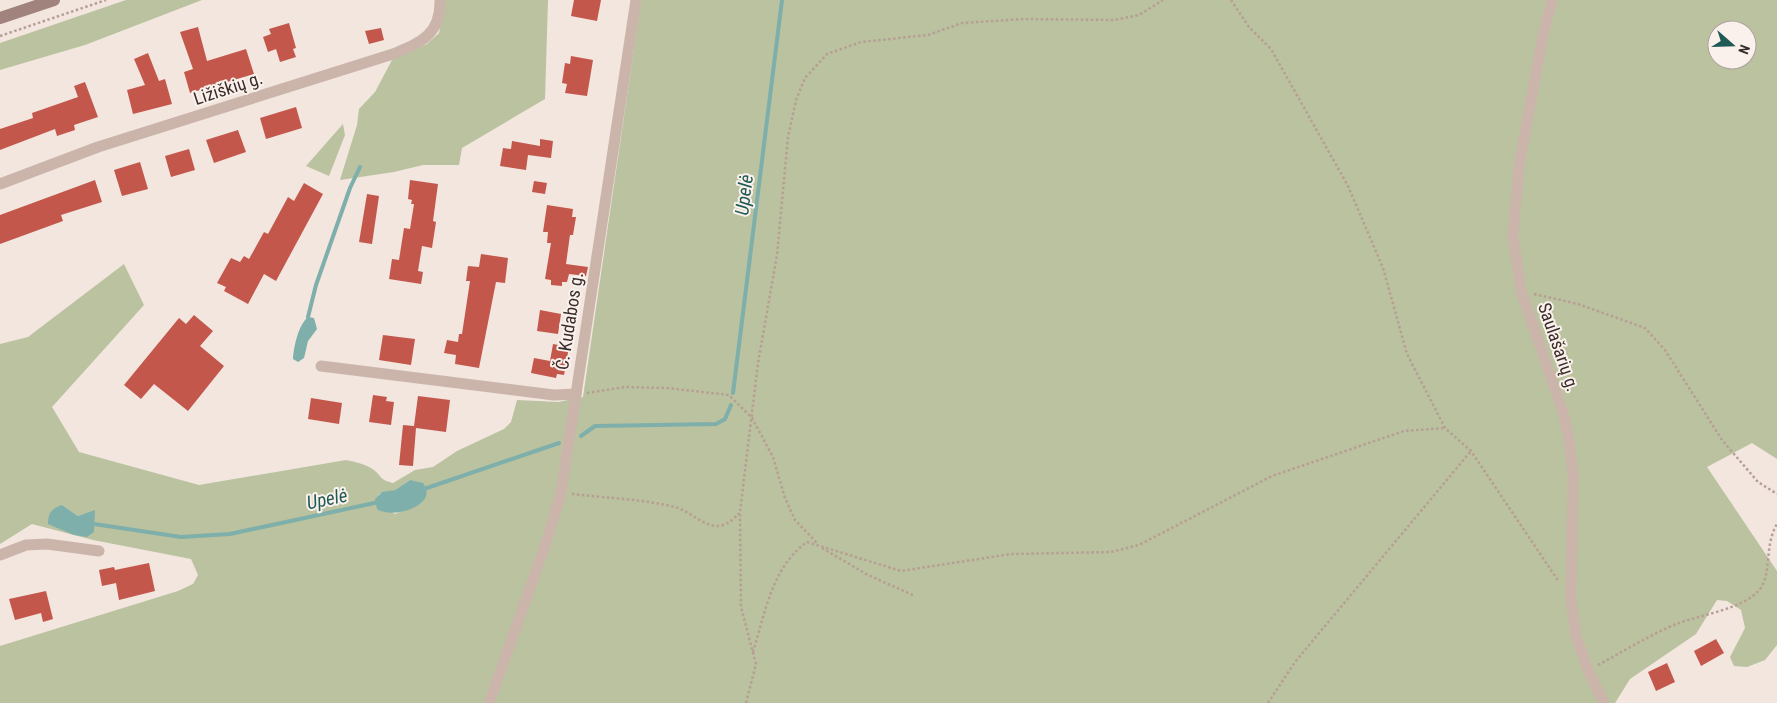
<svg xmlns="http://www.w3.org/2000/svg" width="1777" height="703" font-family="'Roboto Condensed',sans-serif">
  <rect width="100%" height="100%" fill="#f2e6df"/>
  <g fill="#bbc29f" fill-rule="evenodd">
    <polygon points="126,0 202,0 85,45 0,70 0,43"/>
    <polygon points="445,0 548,0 545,99 462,148 459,165 423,165 394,172 340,180 357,125 359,109 375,92 392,60 427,44 439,33"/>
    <path d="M641,0H1777V459L1752,443L1707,467L1777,571V645L1765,660L1747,667L1734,666L1730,657L1745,628L1741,610L1727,601L1717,600L1696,634L1630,679L1615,703H0V646L178,591L193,584L198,575L191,559L93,540L32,524L0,544V344L28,337L124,264L144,305L52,407L79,452L199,485L346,460C355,462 366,464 374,470C383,477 378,479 393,483L415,470L433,467L457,451L504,429L511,422L517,400L558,402L583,397ZM1717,30H1747V60H1717ZM410,480L420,504L395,514L375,503L379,494L395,490ZM62,505L78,516L95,511L75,535L64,530Z"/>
    <polygon points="343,124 345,135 329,176 306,166"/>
  </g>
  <g fill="#7eafaa">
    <path d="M308,317L314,318L317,329L308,341L304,358L298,362L293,359C294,346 298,326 308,317Z"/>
    <path d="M410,480L423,483C440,505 393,520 377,509L375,499L382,492L395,490Z"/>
    <path d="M62,505L78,516L95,510L94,532L87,537L74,535L48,524C48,513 52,508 62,505Z"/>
  </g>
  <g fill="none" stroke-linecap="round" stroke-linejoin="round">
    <g stroke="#7eafaa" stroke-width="4">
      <polyline points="308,317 316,285 350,188 360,167"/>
      <polyline points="733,393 782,0"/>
      <polyline points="581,436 595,426 716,424 725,419 731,405"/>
      <polyline points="424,489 559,443"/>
      <polyline points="94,524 181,537 230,534 379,502"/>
    </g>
  </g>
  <g fill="#c4574c">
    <polygon points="574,0 601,0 597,21 571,16"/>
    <polygon points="289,23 296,48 293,49 296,57 280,62 276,49 268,52 263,37 271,34 269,29"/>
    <polygon points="198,27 207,61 246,49 254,74 190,93 184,72 193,69 180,32"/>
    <polygon points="381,28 384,40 369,44 365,31"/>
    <polygon points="148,53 159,81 165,79 172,104 133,114 127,90 145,85 134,59"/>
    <polygon points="571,56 593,60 587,96 565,93 567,84 562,83 565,63 570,64"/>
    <polygon points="85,82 98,117 74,125 75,130 57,136 55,129 0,150 0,129 33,118 32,113 78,97 74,86"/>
    <polygon points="296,107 302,128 266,139 260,118"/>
    <polygon points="238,130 246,152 214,163 206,140"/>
    <polygon points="540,139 553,141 551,158 528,155 526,170 500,166 503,148 511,149 512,141 540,146"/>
    <polygon points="189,149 195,170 171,177 165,156"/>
    <polygon points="140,162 148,189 122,196 114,170"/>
    <polygon points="95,180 102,202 61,215 63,221 0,244 0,215"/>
    <polygon points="410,180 438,184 433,221 436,222 432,248 422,246 418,271 423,272 421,284 389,279 392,259 399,260 404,228 410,229 414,204 411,204 412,200 408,199"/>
    <polygon points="534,181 547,183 545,194 532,192"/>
    <polygon points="304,183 323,194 276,281 264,274 248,304 224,291 226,287 217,283 231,258 240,262 244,256 249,259 264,232 268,234 288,197 294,201"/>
    <polygon points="367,194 379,196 372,244 359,242"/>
    <polygon points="547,205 573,209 572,217 576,217 573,235 570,235 566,264 588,267 586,276 569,274 567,282 562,282 562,286 551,285 551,280 545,279 551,243 547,243 548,232 543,232"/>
    <polygon points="481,254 508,258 505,283 496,282 479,368 455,364 456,355 444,353 447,340 458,342 459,334 462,334 470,281 466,281 468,266 479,267"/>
    <polygon points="540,310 561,314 558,334 537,331"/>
    <polygon points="194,315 213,331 200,346 224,366 188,411 154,384 141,399 124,385 179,318 186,324"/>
    <polygon points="383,335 415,339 411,365 379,360"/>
    <polygon points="553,344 569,347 564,375 557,374 556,378 531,373 534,358 550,361"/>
    <polygon points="373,395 387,397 386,401 394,402 391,425 369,422"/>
    <polygon points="418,396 450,400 446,432 416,428 413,466 399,465 403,425 414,426"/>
    <polygon points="311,398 342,403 339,424 308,419"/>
    <polygon points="149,563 155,591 119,600 116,583 102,586 99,570 114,567 115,570"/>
    <polygon points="46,591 53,619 43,622 41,613 15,620 9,599"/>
    <polygon points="1716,639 1724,653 1701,666 1694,651"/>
    <polygon points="1667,663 1675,682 1656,691 1648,672"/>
  </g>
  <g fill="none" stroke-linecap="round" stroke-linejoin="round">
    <g stroke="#b79e95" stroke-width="2.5" stroke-dasharray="2.5 2.5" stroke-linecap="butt">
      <polyline points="1231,0 1249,27 1271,49 1348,186 1383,268 1407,354 1445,428 1471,451 1559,582"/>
      <polyline points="0,36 106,0"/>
      <polyline points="1534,294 1578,304 1645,328 1665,350 1722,440 1758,482 1777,494"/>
      <polyline points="587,393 625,387 667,388 729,395 752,418 773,457 785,498 795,520 818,544"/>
      <path d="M572,494C606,498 642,499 675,507C690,511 701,525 717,526C726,526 733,520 739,513"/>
      <polyline points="822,548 868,575 915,596"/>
      <path d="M753,652C765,613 772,567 807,542L901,571L1011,554L1111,552L1139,545L1272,476L1404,431L1445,428"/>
      <path d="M1598,665C1624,651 1650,635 1676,624C1699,615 1745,609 1760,589C1772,573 1764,546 1777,524"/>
      <polyline points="746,703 756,664 741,607 740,512 758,363 777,255 788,137 796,100 805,78 827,54 861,42 928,35 962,23 1024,19 1115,20 1139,15 1163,0"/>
      <polyline points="1268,703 1295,662 1471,451"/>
    </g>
    <g stroke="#cbb5ab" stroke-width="11">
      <polyline points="1552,0 1543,35 1519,166 1513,236 1521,291 1563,412 1569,440 1573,474 1571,600 1576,636 1588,670 1604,703"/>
      <path d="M0,184L98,147L393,54C420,43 441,35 440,0"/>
      <polyline points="321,366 554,395 576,394 636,0"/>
      <polyline points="0,555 26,545 47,544 99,551"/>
      <polyline points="489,703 546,543 561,493 576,394"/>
    </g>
    <polyline stroke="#9f837c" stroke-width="12" points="0,18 54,0"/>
  </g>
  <g text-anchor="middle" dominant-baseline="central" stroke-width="4" stroke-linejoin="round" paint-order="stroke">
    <g font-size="18" fill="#392c2a" stroke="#faf1ec">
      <text transform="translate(228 88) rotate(-18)">Ližiškių g.</text>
      <text transform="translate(569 321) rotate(-81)">Č. Kudabos g.</text>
      <text transform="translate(1559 347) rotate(71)">Saulašarių g.</text>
    </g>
    <g font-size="19" font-style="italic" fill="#205a55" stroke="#faf1ec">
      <text transform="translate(744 195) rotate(-83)">Upelė</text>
      <text transform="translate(327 499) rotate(-12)">Upelė</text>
    </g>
  </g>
  <g transform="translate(1732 45) rotate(110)"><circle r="24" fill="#faf1ec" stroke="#ada29e"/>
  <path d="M0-4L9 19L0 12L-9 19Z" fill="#205a55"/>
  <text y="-8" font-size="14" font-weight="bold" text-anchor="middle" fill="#392c2a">N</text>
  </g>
</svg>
